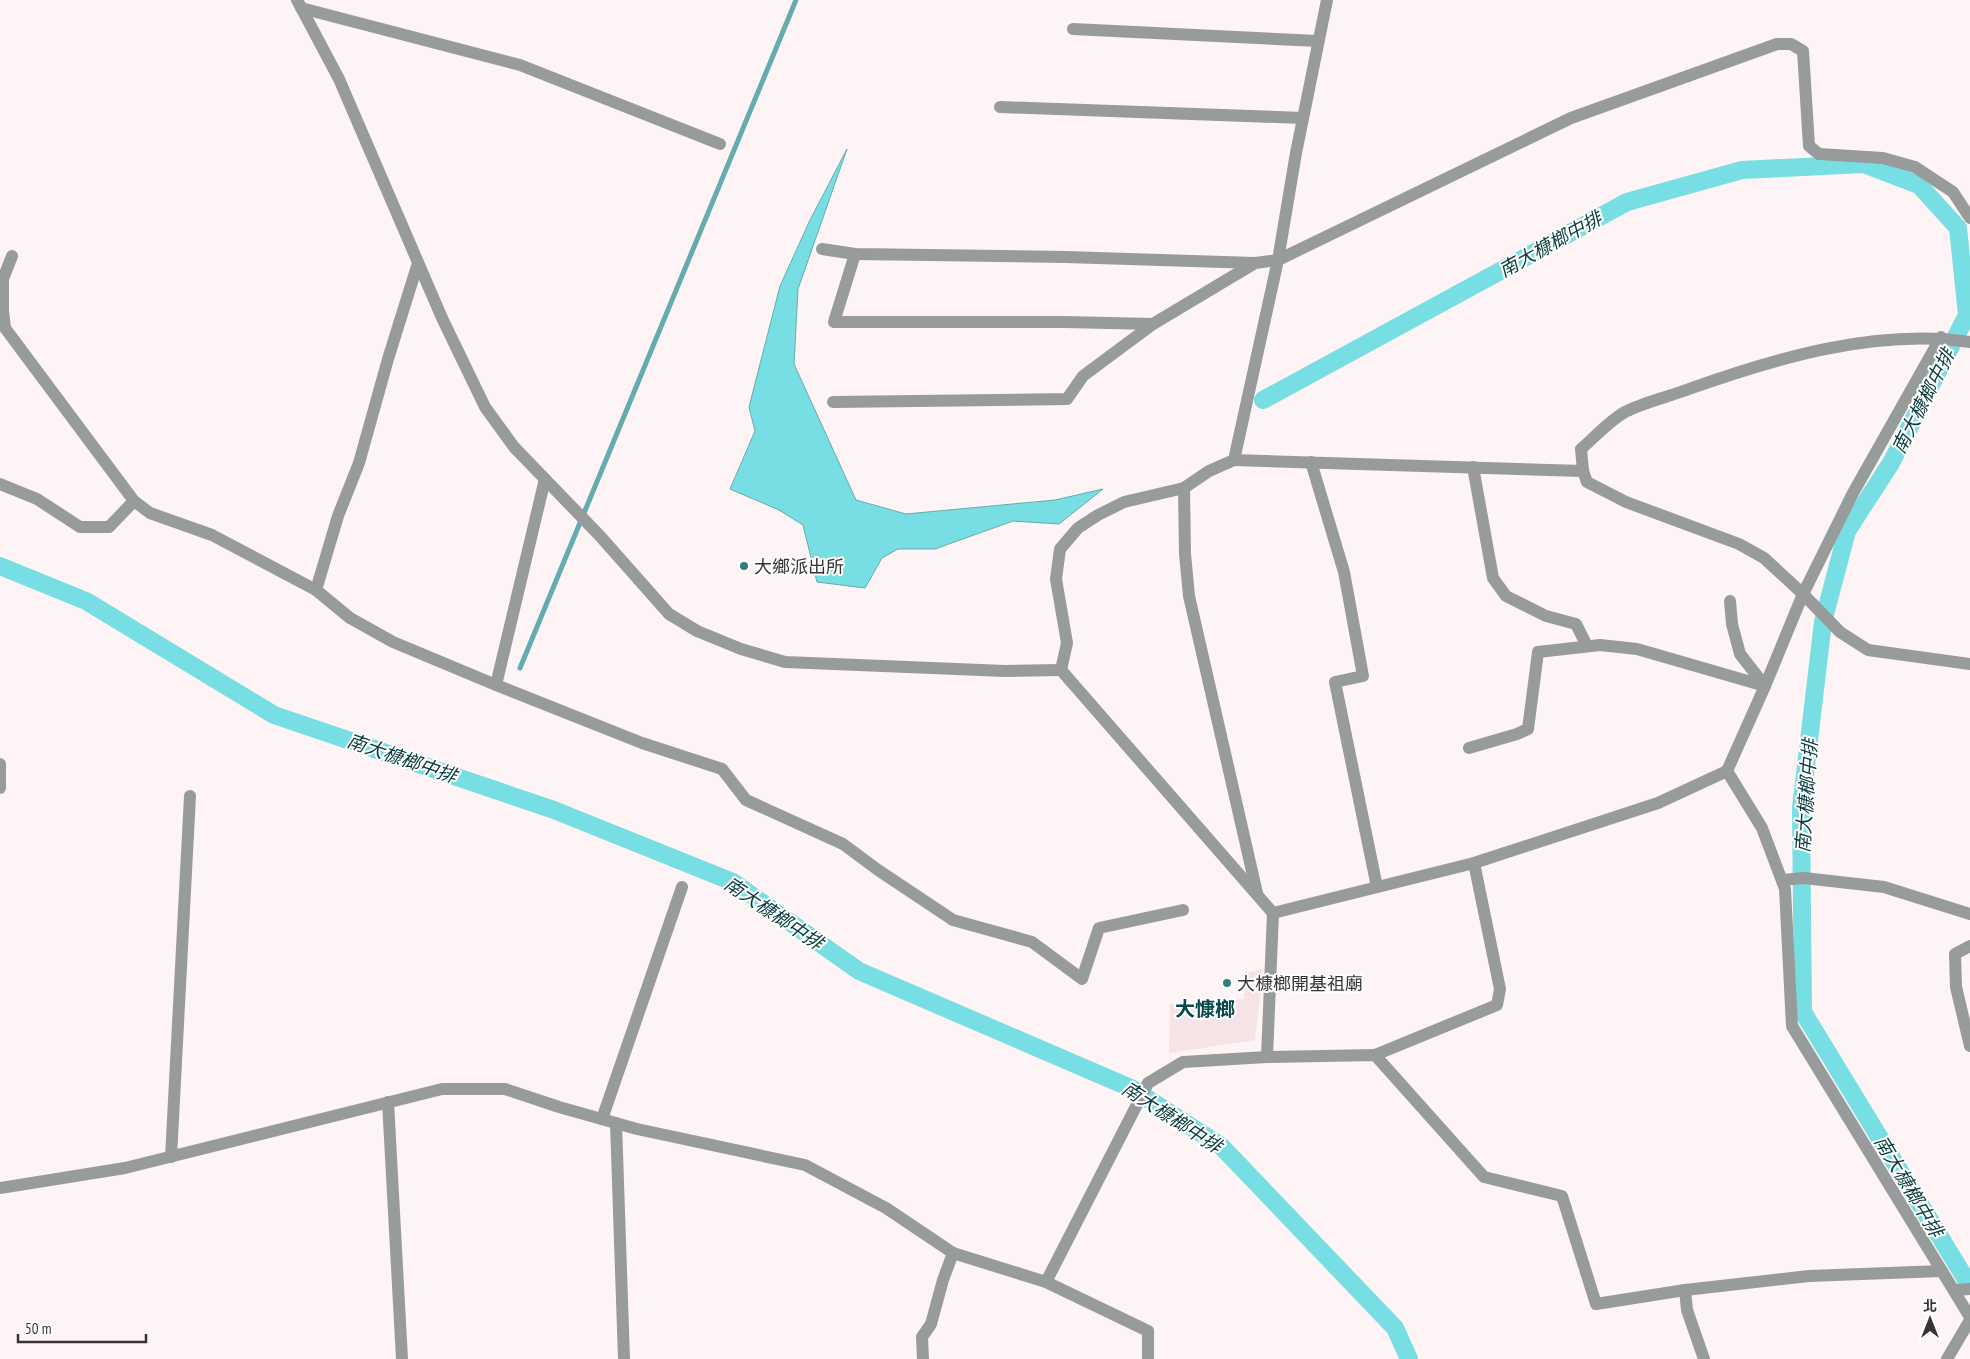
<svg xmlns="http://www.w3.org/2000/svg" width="1970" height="1359" font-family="'PT Sans Narrow','Noto Sans TC',sans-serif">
  <rect width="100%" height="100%" fill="#fef4f5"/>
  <polygon fill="#f5e3e5" points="1263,969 1255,1040 1169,1053 1170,1004 1244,999 1246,973"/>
  <polygon fill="#77dfe3" stroke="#64acae" points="847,149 798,289 794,364 856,500 906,514 1055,500 1103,489 1059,524 1013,521 935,549 898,549 882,558 865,588 817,582 803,525 779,510 730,489 755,431 749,407 780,286 810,220"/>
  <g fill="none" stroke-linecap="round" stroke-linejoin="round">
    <polyline stroke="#64acae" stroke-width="5" points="520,668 796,0"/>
    <g stroke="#77dfe3" stroke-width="18">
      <polyline points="1263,400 1627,202 1742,170 1864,164 1919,185 1958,228 1967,315 1891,463 1847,531 1823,622 1801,808 1803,1012 1970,1286"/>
      <polyline points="0,566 86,601 274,715 554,810 733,882 859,971 1133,1089 1221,1146 1395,1328 1409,1359"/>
    </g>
    <g stroke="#979b9b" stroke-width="12">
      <polyline points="297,0 339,79 442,318 485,407 514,447 600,536 669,614 697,631 741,649 785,662 1005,671 1061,670"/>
      <polyline points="301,8 520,65 720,144"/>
      <polyline points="1073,29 1318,41"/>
      <polyline points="1000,107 1303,118"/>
      <polyline points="822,249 855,254 1066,257 1255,263"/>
      <polyline points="855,254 834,322 1065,322 1153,324"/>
      <polyline points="12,256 3,279 3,311 5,328 134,501 150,513 212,535 316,590 350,618 393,642 496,685"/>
      <polyline points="833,402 1067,399 1083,376 1153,324 1255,263 1278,260 1571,118 1777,44 1791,44 1803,51 1809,146 1819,154 1883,158 1915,167 1953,192 1970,218"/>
      <polyline points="1234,460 1583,471 1587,482 1626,502 1739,544 1764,558 1803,594 1853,493 1941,337"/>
      <polyline points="1311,462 1344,572 1363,676 1335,682 1377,887"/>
      <polyline points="1473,467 1493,578 1506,596 1546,616 1576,624 1587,646"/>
      <path d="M1583,471L1581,449C1595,437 1609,421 1625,412C1644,402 1668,397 1689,389C1776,358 1877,328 1970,342"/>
      <polyline points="545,479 496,685 642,743 722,769 746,800 843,844 878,870 953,920 1032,942 1082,979 1099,928 1183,910"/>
      <polyline points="0,484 37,499 80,527 109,527 134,501"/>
      <polyline points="1184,488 1185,554 1189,596 1257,893"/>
      <polyline points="316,590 338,516 359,463 388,359 418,263"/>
      <polyline points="1730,601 1732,624 1740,654 1765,686"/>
      <polyline points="1970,664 1868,650 1840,632 1803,594 1765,686 1727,771 1762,828 1785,889 1792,1026 1970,1317"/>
      <polyline points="1061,670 1067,643 1056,579 1060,549 1078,528 1098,515 1124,502 1184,488 1209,471 1234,460 1278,260 1296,153 1327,0"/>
      <polyline points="1061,670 1273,913 1267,1057"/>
      <polyline points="1469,748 1517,734 1528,729 1538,652 1600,645 1637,649 1765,686"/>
      <polyline points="0,764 0,788"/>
      <polyline points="1782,880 1804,878 1884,887 1970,914"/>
      <polyline points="1273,913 1474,863 1658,803 1727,771"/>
      <polyline points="1970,946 1955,954 1956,987 1970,1046"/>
      <polyline points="1375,1055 1497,1005 1500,989 1474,863"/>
      <polyline points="388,1102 402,1359"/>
      <polyline points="602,1119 682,887"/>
      <polyline points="616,1123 624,1359"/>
      <polyline points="171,1157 190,796"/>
      <polyline points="0,1188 125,1168 442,1089 505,1089 559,1107 637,1129 805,1165 886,1208 953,1253 1046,1282 1148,1331 1148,1359"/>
      <polyline points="1046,1282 1148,1083 1183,1062 1267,1057 1375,1055 1484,1177 1562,1196 1596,1304 1685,1290 1809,1276 1942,1271"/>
      <polyline points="1685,1290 1687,1310 1704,1359"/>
      <polyline points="1954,1290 1970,1289"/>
      <polyline points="923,1359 922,1337 931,1324 943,1280 953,1253"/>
      <polyline points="1947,1359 1970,1320"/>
    </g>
  </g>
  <g fill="#337c7f" stroke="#fff" stroke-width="2">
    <circle cx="744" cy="566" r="5"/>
    <circle cx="1227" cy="983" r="5"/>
  </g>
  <g text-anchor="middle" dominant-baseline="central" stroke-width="4" stroke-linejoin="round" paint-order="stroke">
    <g font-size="18" fill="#383434" stroke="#fff" text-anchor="start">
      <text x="754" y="566">大鄉派出所</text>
      <text x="1237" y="983">大槺榔開基祖廟</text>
    </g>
    <g font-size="19" font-style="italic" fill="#093c3e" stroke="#fff">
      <text transform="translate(1550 244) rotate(-29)">南大槺榔中排</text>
      <text transform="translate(1923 401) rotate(-63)">南大槺榔中排</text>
      <text transform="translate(402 758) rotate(19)">南大槺榔中排</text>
      <text transform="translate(1806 796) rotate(-86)">南大槺榔中排</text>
      <text transform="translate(774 913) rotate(34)">南大槺榔中排</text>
      <text transform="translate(1172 1117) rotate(33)">南大槺榔中排</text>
      <text transform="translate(1909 1186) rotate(59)">南大槺榔中排</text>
    </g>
    <g font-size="20" font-weight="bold" fill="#05484a" stroke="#fff">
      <text x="1205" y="1009">大慷榔</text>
    </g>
  </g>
  <g transform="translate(1930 1319)" stroke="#ffffff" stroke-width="4" paint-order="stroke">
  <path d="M0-4L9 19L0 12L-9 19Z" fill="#383434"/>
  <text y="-8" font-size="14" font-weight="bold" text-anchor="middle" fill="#383434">北</text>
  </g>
  <path d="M18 1334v8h128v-8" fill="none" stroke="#383434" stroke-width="2.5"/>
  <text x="25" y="1334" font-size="15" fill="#383434" stroke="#ffffff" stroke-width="4" paint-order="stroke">50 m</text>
</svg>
